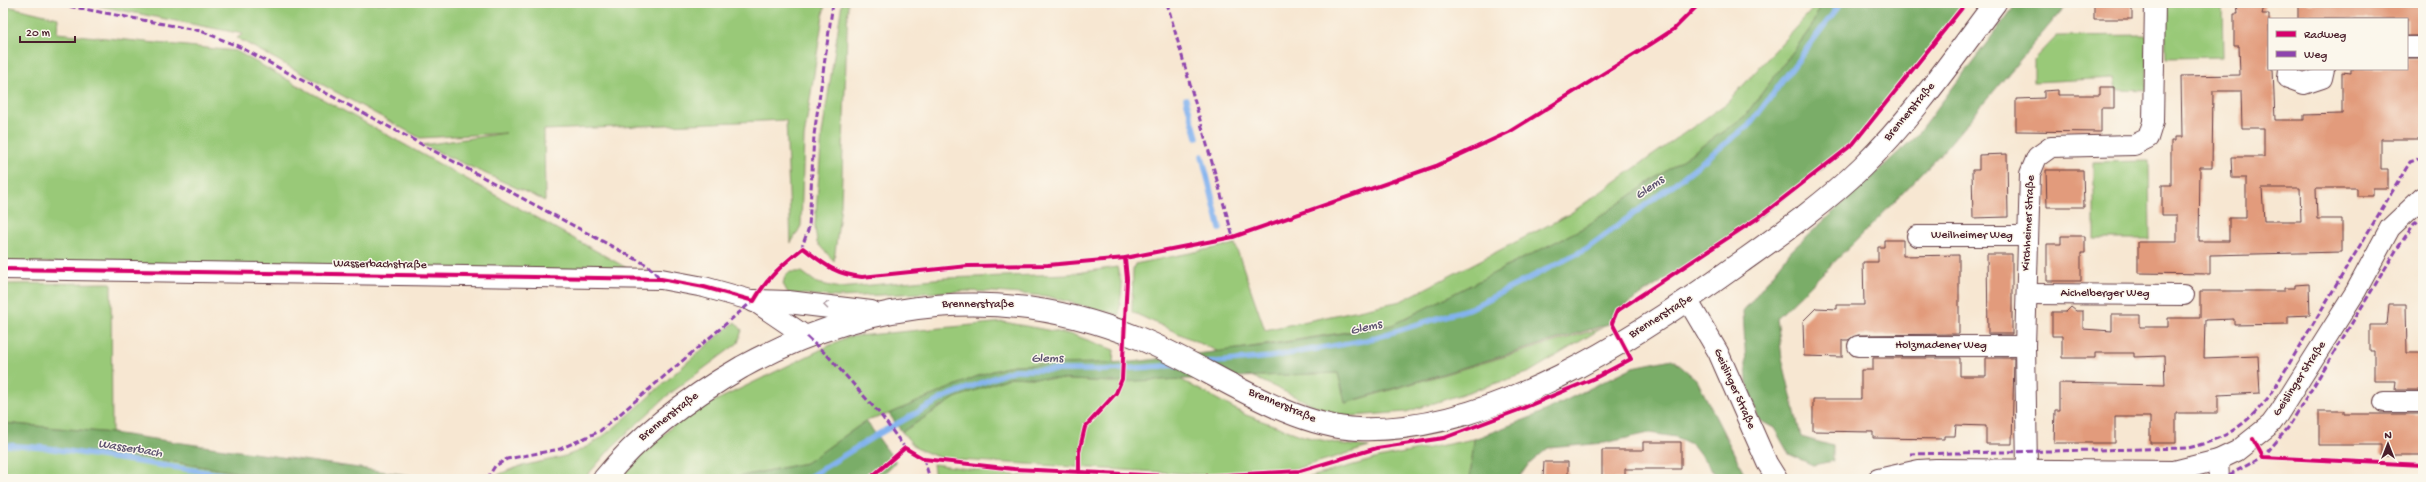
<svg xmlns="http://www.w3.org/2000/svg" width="2426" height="482" font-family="'Gochi Hand',sans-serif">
  <rect width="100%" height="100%" fill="#fbf7ec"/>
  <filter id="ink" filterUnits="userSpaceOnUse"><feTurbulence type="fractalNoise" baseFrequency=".025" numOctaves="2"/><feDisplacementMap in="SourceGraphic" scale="8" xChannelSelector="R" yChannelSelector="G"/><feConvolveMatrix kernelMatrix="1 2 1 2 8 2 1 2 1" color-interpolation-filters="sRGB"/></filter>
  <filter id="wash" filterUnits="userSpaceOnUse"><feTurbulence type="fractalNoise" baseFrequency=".012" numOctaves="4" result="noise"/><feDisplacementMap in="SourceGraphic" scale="16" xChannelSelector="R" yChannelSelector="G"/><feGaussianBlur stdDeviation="0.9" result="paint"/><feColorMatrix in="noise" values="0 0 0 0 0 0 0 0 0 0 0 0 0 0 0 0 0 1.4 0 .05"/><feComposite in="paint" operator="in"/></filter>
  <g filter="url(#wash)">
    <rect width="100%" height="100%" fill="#f7e7d2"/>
    <g fill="#99c978" stroke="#727452">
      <polygon points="99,3 825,3 804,138 801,226 791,243 786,120 544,130 545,201 423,145 506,133 420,138 237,38 243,34 99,6"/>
      <polygon points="842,3 848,3 841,205 834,261 817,243 815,226 822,134"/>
      <polygon points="1818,3 1822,3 1810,29 1744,117 1585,227 1392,325 1219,352 1132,312 1133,269 1135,264 1235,244 1265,330 1401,301 1568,215 1727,103"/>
      <polygon points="2165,3 2222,3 2223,57 2166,58"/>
      <polygon points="3,5 58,18 57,33 236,51 634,272 3,262"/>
      <polygon points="2147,35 2147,91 2117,90 2115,78 2034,82 2034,59 2056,36"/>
      <polygon points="2149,161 2150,239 2094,239 2094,162"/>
      <polygon points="1117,267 1122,286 1119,315 1046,296 994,292 966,291 838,297 788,293 783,284 785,276 789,272 802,272 817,283 840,288 945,278 1069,274"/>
      <polygon points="111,283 112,433 3,423 3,284"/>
      <path d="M735,322L742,330L738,343L667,396L612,447L584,479H497L498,475C526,460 561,463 588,446C612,432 633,411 654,392C680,368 707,345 735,322Z"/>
      <polygon points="1004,322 1074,335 1114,350 1113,363 1013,365 980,375 889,414 866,421 806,463 727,479 636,479 620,476 682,417 847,337"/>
      <polygon points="1602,328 1528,373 1406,412 1339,417 1251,376 1338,373 1346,403"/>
      <polygon points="1011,377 1112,382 1178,378 1246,415 1303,436 1340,444 1369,447 1295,469 1207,475 943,459 916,448 902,432 955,398"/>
      <polygon points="1474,439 1470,479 1303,479 1379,458"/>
      <polygon points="3,444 150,458 277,479 3,479"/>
      <polygon points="933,464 1011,475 1068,479 935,479"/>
    </g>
    <g fill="#7aad68" stroke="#62664a">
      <polygon points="1822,3 1966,3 1853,144 1758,218 1617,311 1612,323 1345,403 1338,373 1112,382 1011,377 955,398 902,432 889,414 980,375 1013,365 1133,362 1269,345 1392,325 1585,227 1744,117 1810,29"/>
      <polygon points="2017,3 2068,3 1946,148 1868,229 1777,318 1782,358 1801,437 1833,446 1833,461 1813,465 1789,454 1774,428 1759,420 1747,383 1743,312 1791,251 1916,136"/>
      <polygon points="1672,359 1697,380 1747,479 1719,479 1693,445 1676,437 1649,433 1605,443 1548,448 1528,465 1518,479 1470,479 1474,439 1534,416 1633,367"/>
      <polygon points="866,421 896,462 878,479 727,479 806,463"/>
      <polygon points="3,423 112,433 436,479 277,479 150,458 3,444"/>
    </g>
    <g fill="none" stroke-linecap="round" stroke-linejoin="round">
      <g stroke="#83b3ef" stroke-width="5.5">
        <polyline points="1186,99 1197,137"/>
        <polyline points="1202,156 1220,229"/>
        <polyline points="1206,363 1270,357 1367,340 1471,308 1586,249 1682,178 1751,123 1841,3"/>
        <polyline points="3,445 47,448 252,479"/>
        <polyline points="806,479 875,436 945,397 1014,370 1105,370 1180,365"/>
      </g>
    </g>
    <g id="blocks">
      <g fill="#e29b7c" fill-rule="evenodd">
        <rect x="2094" y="3" width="38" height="16"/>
        <path d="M2237,3H2265L2262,14H2269V69H2273L2275,120H2304V115L2342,114V72L2351,73V69H2407V58H2423V139H2381V169H2388V188H2373V196H2357V188H2316L2317,219H2342V252L2210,255V274L2138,273V242H2177V215H2162V185H2171V141H2175V137H2182L2181,76L2240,75L2239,46H2234V14H2238ZM2213,91H2241L2242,128H2264V157H2231L2232,178H2246V218H2229V241H2199L2200,167H2212ZM2262,188H2300L2301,221H2264Z"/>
        <polygon points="2298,3 2423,3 2423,36 2407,36 2407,19 2298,19"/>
        <polygon points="2100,87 2114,87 2114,108 2101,108 2101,132 2016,131 2016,99 2044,98 2044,91 2058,90 2058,95 2100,95"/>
        <polygon points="2007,154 2008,217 1973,218 1972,170 1979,170 1979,155"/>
        <polygon points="2046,170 2083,170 2084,207 2047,207"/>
        <polygon points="2061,236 2085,236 2085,253 2081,253 2081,281 2047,281 2047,244 2061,244"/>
        <polygon points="1884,240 1903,240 1903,256 1959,255 1959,334 1858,335 1848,340 1842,340 1842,357 1804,356 1803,321 1816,308 1837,309 1837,305 1864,305 1863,262 1878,262 1878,247 1884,247"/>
        <polygon points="1987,254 2012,254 2012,334 1988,334"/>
        <polygon points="2309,284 2310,315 2288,316 2288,324 2234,325 2234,319 2205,320 2204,358 2258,356 2260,393 2218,395 2218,413 2176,413 2176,443 2150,443 2150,417 2115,417 2115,443 2054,443 2055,410 2059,410 2059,383 2165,385 2164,356 2134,357 2134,353 2095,353 2095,358 2062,358 2062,336 2052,336 2052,312 2066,312 2071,307 2076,311 2083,311 2083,329 2112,331 2112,315 2140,315 2140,327 2168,327 2168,318 2200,318 2200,291 2284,291 2284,288 2295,288 2295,285"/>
        <polygon points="2389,304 2406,304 2407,353 2423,353 2423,390 2395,390 2396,381 2374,381 2374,351 2370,351 2370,325 2387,325"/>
        <polygon points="1873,358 1960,358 1960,376 1986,376 1986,358 2014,358 2012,444 1986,444 1986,426 1956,425 1955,436 1944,436 1944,439 1873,438 1873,432 1813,431 1813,399 1861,399 1861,370 1873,370"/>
        <polygon points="2319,411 2344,411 2344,414 2422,414 2423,455 2381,455 2381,445 2319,445"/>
        <polygon points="1643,442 1681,442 1681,469 1625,469 1625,479 1602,479 1602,450 1643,450"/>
        <polygon points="1544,462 1568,462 1568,479 1543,479"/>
      </g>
    </g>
  </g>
  <g filter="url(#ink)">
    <use href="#blocks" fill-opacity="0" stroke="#643d44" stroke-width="1"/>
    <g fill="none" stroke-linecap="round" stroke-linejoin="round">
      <g stroke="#643d44" stroke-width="22">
        <g id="minor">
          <polyline points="2407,47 2423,47"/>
          <polyline points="2289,69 2288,78 2304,84 2322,78 2324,69"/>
          <polyline points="1917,236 2027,236"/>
          <polyline points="3,269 661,279 704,287 754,301 807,337"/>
          <polyline points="2027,294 2184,295"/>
          <polyline points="1688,301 1718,352 1767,463 1777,479"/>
          <polyline points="1858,346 2025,346"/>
          <polyline points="2384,402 2423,402"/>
          <polyline points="2218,460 2219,479"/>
          <polyline points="2027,469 2025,346 2030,174 2037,157 2051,147 2134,145 2148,138 2153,122 2155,3"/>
          <polyline points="1878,479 1919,470 1936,469 2174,471 2218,460 2237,451 2271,424 2279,413 2356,291 2390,228 2423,197"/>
        </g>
      </g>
      <g stroke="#643d44" stroke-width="24">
        <g id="major">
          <polyline points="754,301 788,302 871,312"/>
          <path d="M604,479C642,432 690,397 742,367C870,297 1006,283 1141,339C1209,367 1285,426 1358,429C1491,434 1636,338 1740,263C1782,233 1825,203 1862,167C1912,118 1953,59 1995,3"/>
        </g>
      </g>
      <use href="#minor" stroke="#fff" stroke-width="20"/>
      <use href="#major" stroke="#fff" stroke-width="22"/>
      <g stroke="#8e44ad" stroke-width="3" stroke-dasharray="6 3" stroke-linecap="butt">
        <polyline points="52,3 201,31 240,47 647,265 661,279"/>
        <polyline points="1167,3 1233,237"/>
        <polyline points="801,250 809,227 814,135 833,3"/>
        <polyline points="807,337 828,356 880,414 905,448"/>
        <path d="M1910,454L2188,448C2226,439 2247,425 2271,394L2410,162L2423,157"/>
        <polyline points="924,459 930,479"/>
        <polyline points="487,479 495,466 507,459 560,449 600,431 755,299"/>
        <polyline points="2221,479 2263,457 2288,428 2397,249 2414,224 2423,218"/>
      </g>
      <g stroke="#fbf7ec" stroke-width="6">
        <g id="cycleway">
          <path d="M3,269L661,279L704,287L754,301C766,279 783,264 803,248C824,264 834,274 862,277L968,266L1048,265L1125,258L1233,237L1436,166L1509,132L1651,44L1674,29L1700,3"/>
          <polyline points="2253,439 2263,457 2423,465"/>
          <polyline points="1079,472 1079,452 1085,427 1116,393 1122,379 1127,279 1125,258"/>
          <polyline points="869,479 905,448 924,459 1014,469 1189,477 1300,471 1377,448 1444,438 1516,411 1595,378 1631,359 1612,323 1617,311 1758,218 1853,144 1966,3"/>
        </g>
      </g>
      <use href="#cycleway" stroke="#d6006c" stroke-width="4"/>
    </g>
    <defs><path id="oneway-chevron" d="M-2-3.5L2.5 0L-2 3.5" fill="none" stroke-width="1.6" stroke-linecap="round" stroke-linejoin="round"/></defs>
    <use stroke="#ae9aa0" href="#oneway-chevron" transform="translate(826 305) rotate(-173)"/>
  </g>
  <g text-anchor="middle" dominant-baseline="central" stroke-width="3" stroke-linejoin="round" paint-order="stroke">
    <g font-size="12" fill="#4a1f2b" stroke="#fbf7ec">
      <text transform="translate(1910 112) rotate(-50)">Brennerstraße</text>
      <text transform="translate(2029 223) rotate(-87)">Kirchheimer Straße</text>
      <text x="1972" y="236">Weilheimer Weg</text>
      <text transform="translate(380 265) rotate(1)">Wasserbachstraße</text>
      <text x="2105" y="294">Aichelberger Weg</text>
      <text x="978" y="305">Brennerstraße</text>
      <text transform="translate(1661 317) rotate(-32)">Brennerstraße</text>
      <text x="1941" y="346">Holzmadener Weg</text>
      <text transform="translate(2300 379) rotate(-57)">Geislinger Straße</text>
      <text transform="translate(1734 389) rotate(66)">Geislinger Straße</text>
      <text transform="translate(1282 406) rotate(23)">Brennerstraße</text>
      <text transform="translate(669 417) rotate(-38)">Brennerstraße</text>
    </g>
    <g font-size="13" font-style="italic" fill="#5e5370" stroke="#fbf7ec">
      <text transform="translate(1650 188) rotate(-36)">Glems</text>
      <text transform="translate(1366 328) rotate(-14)">Glems</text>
      <text transform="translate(1047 359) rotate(-1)">Glems</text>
      <text transform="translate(130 449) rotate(9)">Wasserbach</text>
    </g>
  </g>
  <rect width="2426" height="482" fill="none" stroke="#fbf7ec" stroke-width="16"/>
  <rect x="2268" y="18" width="140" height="52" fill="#fbf7ec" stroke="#b4a19f"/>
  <rect x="2276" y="31" width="20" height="6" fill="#d6006c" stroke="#b4a19f"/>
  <text x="2304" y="38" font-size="12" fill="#4a1f2b">Radweg</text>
  <rect x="2276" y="51" width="20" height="6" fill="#8e44ad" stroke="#b4a19f"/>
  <text x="2304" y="58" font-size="12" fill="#4a1f2b">Weg</text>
  <g transform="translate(2388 444)" stroke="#fbf7ec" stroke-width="3" paint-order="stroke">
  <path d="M0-3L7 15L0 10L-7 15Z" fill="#4a1f2b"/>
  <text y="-6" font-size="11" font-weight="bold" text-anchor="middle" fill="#4a1f2b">N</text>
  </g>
  <path d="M20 36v6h55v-6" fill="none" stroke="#4a1f2b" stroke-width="2"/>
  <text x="26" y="36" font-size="12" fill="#4a1f2b" stroke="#fbf7ec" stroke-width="3" paint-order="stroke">20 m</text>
</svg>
